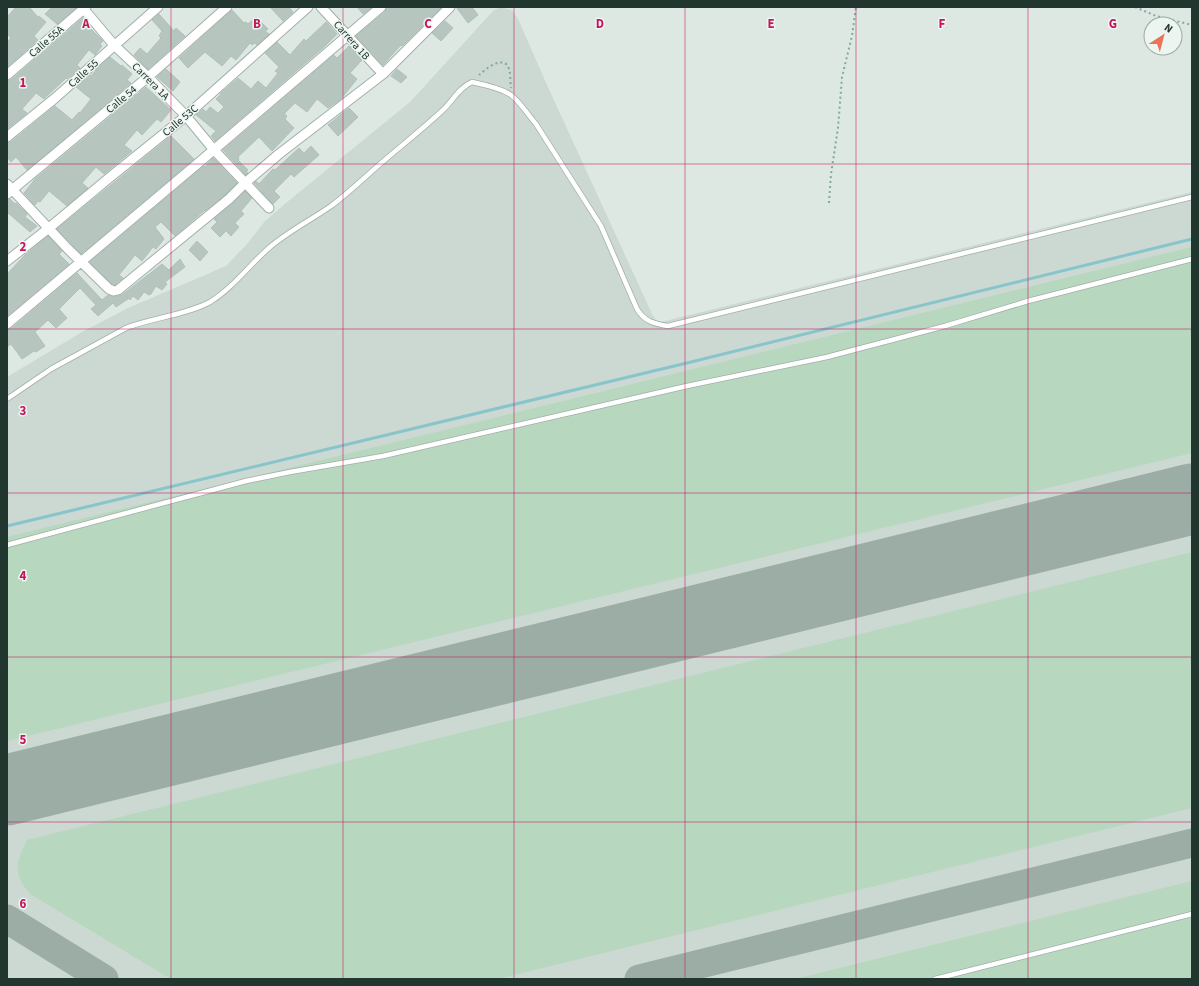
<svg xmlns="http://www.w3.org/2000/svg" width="1199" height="986" font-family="'Source Sans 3',sans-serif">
	<rect width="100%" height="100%" fill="#dee8e3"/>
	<!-- built -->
	<path fill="#ccd8d2" d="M499,8h5l9,3 6,10 28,64 106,231 3,4 5,2 531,-130v787h-1185v-602l75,-45 46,-24 98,-42 21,-22 18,-23 21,-18 124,-101 84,-92z"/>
	<!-- green -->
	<path fill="#b7d8be" d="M1192,247v206l-1185,288v-204z
		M1192,552v256l-694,171h-327l-141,-85c-18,-22 -14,-31 -3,-54z
		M1192,881v98h-397z"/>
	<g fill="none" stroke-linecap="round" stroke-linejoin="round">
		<!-- stream -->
		<path stroke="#88c5cb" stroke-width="3" d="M7,526l684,-164 501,-123"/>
		<!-- taxiway -->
		<path stroke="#9cada6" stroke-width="29" d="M7,919l97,60
			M639,979l553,-136"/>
		<!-- runway -->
		<path stroke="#9cada6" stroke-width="71" d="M7,790l1185,-291"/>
	</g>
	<!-- building -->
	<path fill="#b6c6be" stroke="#b1c1b9" d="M16,7h13l9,10 1,-1 7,6 -12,14 4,4 -31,27v-25l4,-4 -4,-4v-17z
		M52,7h24v1l-19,16 -12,-10z
		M270,7h19l4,5 -10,9z
		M357,7h15l-9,7z
		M387,7h55l-40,39 -1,-1 -18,20 -27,-29 29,-24z
		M456,7h16l6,8 -10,8z
		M232,10l12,13 2,-1 2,2 8,-7 12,12 -3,2 4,3 -12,11 -2,-2 -3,2 -2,-2 -14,17 -5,-4 -9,10 -17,-14 -17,16 -9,-10z
		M159,14l15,17 2,-3 9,8 -37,33 -14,-14 6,-7 7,6 14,-16 -2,-2 3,-5 -10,-11z
		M83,18l7,8 -1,1 14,14 -3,3 2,2 -7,9 -6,-5 -1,1 -11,14 3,3 -13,11 -1,-1 -22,21 -8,-6 -14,16 5,4 -20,16v-48l4,-1z
		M445,21l8,7 -12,13 -9,-8z
		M326,22l11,12 -13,13 -109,94 -4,-5 5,-5 -20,-16 7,-6 3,3 4,-5 8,6 6,-6 -8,-8 5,-5h-1l18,-16 13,11 7,-8 8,7 12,-15 -3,-2 4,-4 -14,-14 12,-11 13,13 14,-16 2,2z
		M349,46l13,14 -12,13 7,6 -16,20 -13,9 -11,-9 -10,13 -12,-9 -11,11 3,2 -2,3 9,9 -22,23 -13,-14 -21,20 1,1 -1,2 10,10 -2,1 2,2 -2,2 -23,-25 111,-95 3,3z
		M110,57l11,9 1,-1 10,9 -5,6 4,3 -104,87 -11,-13 -5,5 -4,-5v-14l4,-1 44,-36 17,14 7,-8 1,1 11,-14 -15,-12 14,-12 1,1 6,-7z
		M166,69l14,13 -7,9 -16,-14z
		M397,69l10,8 -6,6 -10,-7z
		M146,87l25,23 -10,12 -4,-3 -15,16 -5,-5 -13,15 8,6 -28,23 -8,-7 -14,16 6,5 -21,18 -18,-15 -9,11 -2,-1 -3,4 -11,-12 11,-14z
		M349,108l9,9 -20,19 -10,-11z
		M171,136l23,23 -113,95 -24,-25z
		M311,146l8,9 -25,22 -3,-3 -17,17 6,6 -7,7 -19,-21 2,-2 3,3 14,-15 2,1 24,-22 5,5z
		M213,158l24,25 -12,12 -20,16v-1l-30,26 -14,-14 -6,5 9,12 -8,10 -3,-2 -11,14 -7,-6 -16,20 4,3 -8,7 -3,-1 -22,-22 114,-96 1,1z
		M245,191l7,7 -11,13 3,3 -9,9 4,4 -8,9 -5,-5 -6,6 -9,-9 6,-6 -3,-3z
		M10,199l5,5 1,-1 11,11 -2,3 12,9 -7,6 -23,-20v-12z
		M48,236l14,15 -3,3 10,10 -62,52v-42l18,-19z
		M197,241l11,11 -8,9 -11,-11z
		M180,259l5,8 -20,15 2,2 -5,6 -6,-4 -5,8 -2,1 -5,-3 -6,8 -5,-4 -3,4 -4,-4 2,3 -12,8 -3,-4 -15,13 -7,-7 5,-4 -16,-17 -21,21 8,9 -11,10 -8,-8 -13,12 10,14 -9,6 -2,-1 -12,8 -11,-15 -4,3v-17l4,-1 66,-56 25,27 6,-5 7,2 7,-2 40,-31 7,6z"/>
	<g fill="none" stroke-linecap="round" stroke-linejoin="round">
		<defs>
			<path id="service" d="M7,399l44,-30 75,-41c25,-10 60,-13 84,-26 23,-14 40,-38 60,-55 19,-16 41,-27 61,-41 19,-14 37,-32 55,-47 20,-17 40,-33 58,-50 9,-9 16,-22 28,-27 13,3 29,6 39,13 10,8 17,20 25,29l65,102 36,83c7,12 17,15 31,17l524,-129
				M7,545l239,-64 44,-9 93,-16 304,-70 140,-29 118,-31 83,-25 164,-42
				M935,979l257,-65"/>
			<path id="minor" d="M82,7l32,38 34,32 38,39 28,34 55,58
				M321,7l62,67
				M7,75l79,-68
				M7,137l47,-38 104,-92
				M7,184l61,65 41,40 5,2 4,-1 111,-91 16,-16 34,-29 104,-80 67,-67
				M7,194l141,-117 79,-70
				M7,261l42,-33 60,-50 77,-62 122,-109
				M7,324l189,-159 185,-158"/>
		</defs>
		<!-- service casing -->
		<use href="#service" stroke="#a1afa9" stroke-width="6"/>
		<!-- minor casing -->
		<use href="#minor" stroke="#a1afa9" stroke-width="11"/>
		<!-- path -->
		<path stroke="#80aa9a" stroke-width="2" stroke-dasharray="2 3" stroke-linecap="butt" d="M1135,7l21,9 36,9
			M479,75c6,-5 20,-18 28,-10 4,5 3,16 4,23
			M829,203l2,-29 7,-46 4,-51 10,-41 4,-29"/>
		<!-- service -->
		<use href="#service" stroke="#fff" stroke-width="4.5"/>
		<!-- minor -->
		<use href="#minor" stroke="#fff" stroke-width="9"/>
	</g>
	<!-- grid -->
	<path fill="none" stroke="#c2185b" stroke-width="1" stroke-opacity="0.55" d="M171,7v972M343,7v972M514,7v972M685,7v972M856,7v972M1028,7v972M7,164h1185M7,329h1185M7,493h1185M7,657h1185M7,822h1185"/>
	<g text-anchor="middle" stroke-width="3" stroke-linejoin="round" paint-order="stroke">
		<!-- street labels -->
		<g font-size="11" fill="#20362f" stroke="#edf5f1">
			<text transform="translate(352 40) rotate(48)" y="4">Carrera 1B</text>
			<text transform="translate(46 41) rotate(-41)" y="4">Calle 55A</text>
			<text transform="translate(83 73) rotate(-42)" y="4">Calle 55</text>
			<text transform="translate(151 81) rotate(45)" y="4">Carrera 1A</text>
			<text transform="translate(121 99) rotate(-40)" y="4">Calle 54</text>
			<text transform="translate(180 120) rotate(-40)" y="4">Calle 53C</text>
		</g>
	</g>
	<g font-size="13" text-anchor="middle" font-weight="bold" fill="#c2185b" stroke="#edf5f1" stroke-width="3" stroke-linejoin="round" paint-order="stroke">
		<text x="86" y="28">A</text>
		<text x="257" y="28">B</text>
		<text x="428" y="28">C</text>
		<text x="600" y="28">D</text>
		<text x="771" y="28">E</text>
		<text x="942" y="28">F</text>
		<text x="1113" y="28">G</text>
		<text x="23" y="87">1</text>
		<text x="23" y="251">2</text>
		<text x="23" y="415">3</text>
		<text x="23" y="580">4</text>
		<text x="23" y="744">5</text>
		<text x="23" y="908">6</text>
	</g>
	<!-- border -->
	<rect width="1199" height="986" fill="none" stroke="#20362f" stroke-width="16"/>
	<!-- north arrow -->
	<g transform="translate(1163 36) rotate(36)"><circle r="19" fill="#edf5f1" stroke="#9ba9a3"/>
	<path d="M0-3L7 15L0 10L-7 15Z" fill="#e8745c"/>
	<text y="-6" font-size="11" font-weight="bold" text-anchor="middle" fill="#20362f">N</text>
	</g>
</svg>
